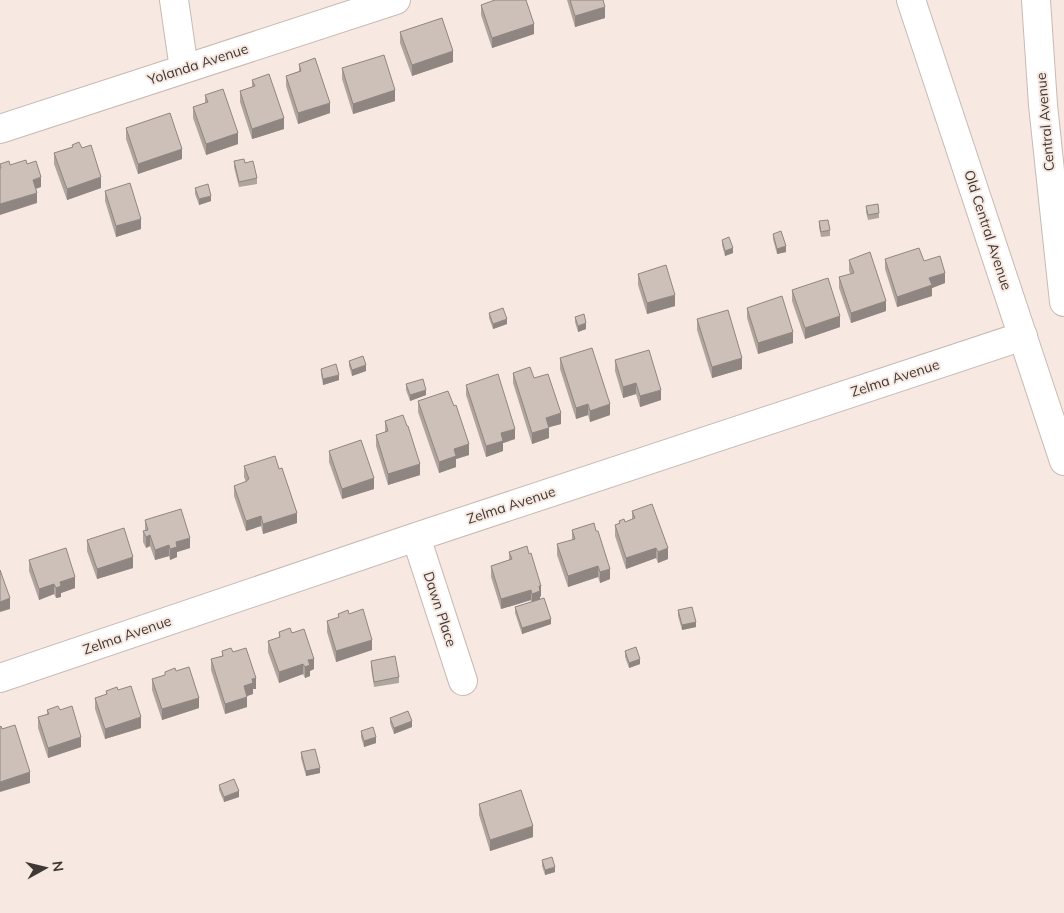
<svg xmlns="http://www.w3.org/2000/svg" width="1064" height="913" font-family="Mulish,sans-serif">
	<rect width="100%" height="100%" fill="#f7e9e1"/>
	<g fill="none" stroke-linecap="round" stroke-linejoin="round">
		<defs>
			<path id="minor" d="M174,0l10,69
				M0,129l396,-129
				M416,537l47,144
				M0,678l416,-141 607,-201"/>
			<path id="major" d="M911,0l153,461
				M1036,0l7,105 21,197"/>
		</defs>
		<!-- minor casing -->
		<use href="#minor" stroke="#c8bab3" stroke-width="30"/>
		<!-- major casing -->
		<use href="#major" stroke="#c8bab3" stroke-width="30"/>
		<!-- minor -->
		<use href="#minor" stroke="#fff" stroke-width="28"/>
		<!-- major -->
		<use href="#major" stroke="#fff" stroke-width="28"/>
	</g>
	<!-- wall -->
	<path fill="#b0a59e" d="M567,0h36l2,18 -30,9z
		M481,5l53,29 -42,14 -11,-33z
		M400,32l53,30 -41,14 -12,-33z
		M299,64l31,49 -32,11 -12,-38v-10l13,-5z
		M342,68l53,33 -42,13 -11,-35z
		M252,80l32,49 -32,10 -12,-37v-11l12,-4z
		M205,95l33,49 -32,11 -13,-37v-11l12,-4z
		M126,128l56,31 -44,15 -12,-35z
		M72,145l10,3 19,40 -34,12 -13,-36v-11l18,-6z
		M234,161l11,2 12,15v6l-18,3 -5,-20z
		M195,188l16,13 -12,4 -4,-11z
		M105,191l36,38 -25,8 -11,-36z
		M866,206l13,7v5l-11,2 -2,-8z
		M819,221l11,9v6l-9,1 -2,-10z
		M773,234l13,18 -9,2 -4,-15z
		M722,240l11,13 -8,3 -3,-11z
		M885,259l39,2 21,22 -13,5v8l-35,11 -12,-38z
		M849,260l37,51 -35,12 -12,-35v-11l11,-3 -1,-4z
		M638,274l37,32 -28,8 -9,-29z
		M792,290l48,37 -35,12 -13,-38z
		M747,308l46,35 -35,11 -11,-36z
		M489,313l18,11 -14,5 -4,-11z
		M575,317l11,12 -8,3 -3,-10z
		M697,319l45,50 -30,9 -15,-48z
		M560,358l50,57 -20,7 -2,-7 -12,4 -16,-50z
		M615,360l46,40 -21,7 -4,-13 -13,4 -8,-27z
		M349,361l17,10 -14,5 -3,-10z
		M321,369l18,11 -16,5 -2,-11z
		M513,373l21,5 27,46 -12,3v11l-17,6 -19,-61z
		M406,384l20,11 -16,6 -4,-11z
		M466,385l49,54 -12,4v8l-17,6 -20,-62z
		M418,401l51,54 -13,4v8l-17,6 -21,-61z
		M385,421l35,54 -32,10 -12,-39v-11l9,-3z
		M329,451l45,38 -32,10 -13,-37z
		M244,466l53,57 -34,11 -2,-8 -15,5 -12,-35v-10l12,-4 -2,-5z
		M632,511l36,48 -10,4 -2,-5 -30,11 -11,-33v-11l4,-1v-3l6,1 7,-3z
		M145,520l45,28 -13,4v5l-7,3 -1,-4 -14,4 -5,-14 -4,2 -3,-6v-11h2z
		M572,530l38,49 -10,4 -2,-6 -30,10 -11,-32v-11l15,-4z
		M87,540l46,28 -36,11 -10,-28z
		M509,552l32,44 -1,1v3l11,24 -29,10 -7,-21v-6l16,-5v-2l-30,9 -10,-32v-11l18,-6z
		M29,560l46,28 -14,5v4l-5,1 -2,-4 -15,6 -10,-29z
		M678,610l18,17 -14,3 -4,-14z
		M338,614h11l23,36 -36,12 -9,-30v-11l11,-3z
		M279,632l13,1 22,36 -4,2v5l-5,2 -2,-4 -24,9 -11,-31v-11l11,-3z
		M222,651l11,1 23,37h-3v5l-6,2v11l-22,7 -14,-44v-11l11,-3z
		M625,651l15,13 -11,4 -4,-11z
		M371,661l28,16v6l-25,4 -3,-20z
		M176,671l23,37 -37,12 -10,-30v-11l13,-4v-3z
		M118,690l23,38 -36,11 -10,-30v-11l11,-3v-4z
		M47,710h13l21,37 -33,11 -10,-30v-11l9,-3z
		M390,718l22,9 -18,7 -4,-11z
		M361,731l15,12 -12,4 -3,-10z
		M301,752l19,21 -14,3 -5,-18z
		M219,785l20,12 -15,5 -5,-12z
		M479,804l54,33 -43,14 -11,-36z
		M542,860l13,12 -10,3 -3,-9z"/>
	<!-- shaded-wall -->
	<path fill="#908681" d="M605,7v11l-30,9v-11z
		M534,24v10l-42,14v-10z
		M453,51v11l-41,14v-11z
		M395,90v11l-42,13v-10z
		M330,103v10l-32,11v-11z
		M284,118v11l-32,10v-10z
		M238,133v11l-32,11v-11z
		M182,149v10l-44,15v-10z
		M41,177v10l-8,3v-10z
		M101,177v11l-34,12v-11z
		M37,193v10l-37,12v-11z
		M211,196v5l-12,4v-6z
		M141,219v10l-25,8v-11z
		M786,246v6l-9,2v-5z
		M733,248v5l-8,3v-5z
		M945,273v10l-13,5v8l-35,11v-10l32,-19z
		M675,295v11l-28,8v-11z
		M886,301v10l-35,12v-10z
		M840,316v11l-35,12v-11z
		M507,319v5l-14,5v-5z
		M586,323v6l-8,3v-6z
		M793,332v11l-35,11v-11z
		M742,358v11l-30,9v-11z
		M366,365v6l-14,5v-6z
		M339,375v5l-16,5v-6z
		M636,383v11l-13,4v-11z
		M426,390v5l-16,6v-6z
		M661,390v10l-21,7v-11z
		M588,404v11l-12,4v-11z
		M610,404v11l-20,7v-11z
		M561,413v11l-15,4v-10z
		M549,428v10l-17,6v-11z
		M515,429v10l-12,4v8l-17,6v-11l15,-13z
		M469,444v11l-13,4v8l-17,6v-11l15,-13z
		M420,464v11l-32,10v-11z
		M374,478v11l-32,10v-10z
		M297,513v10l-34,11v-10z
		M261,516v10l-15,5v-10z
		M150,535v11l-4,2v-11z
		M190,538v10l-13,4v5l-7,3v-11l6,-7z
		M169,545v11l-14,4v-10z
		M656,548v10l-30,11v-11z
		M668,548v11l-10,4v-11z
		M133,557v11l-36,11v-10z
		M598,566v11l-30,10v-11z
		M610,569v10l-10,4v-11z
		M75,577v11l-14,5v4l-5,1v-10l4,-6z
		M54,584v10l-15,6v-11z
		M539,586h2v10l-1,1v5l-8,2v-10z
		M531,590v10l-30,9v-10z
		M10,598v11l-10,3v-10z
		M551,619v5l-29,10v-6z
		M696,622v5l-14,3v-5z
		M372,640v10l-36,12v-11z
		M314,659v10l-4,2v5l-5,2v-11l3,-7z
		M640,659v5l-11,4v-5z
		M303,664v10l-24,9v-11z
		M256,678v11h-3v5l-9,3v-11l8,-7z
		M247,697v10l-22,7v-10z
		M199,698v10l-37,12v-11z
		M141,717v11l-36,11v-10z
		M412,721v6l-18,7v-6z
		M81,737v10l-33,11v-10z
		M376,737v6l-12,4v-6z
		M320,768v5l-14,3v-5z
		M30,772v11l-30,9v-10z
		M239,791v6l-15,5v-5z
		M533,826v11l-43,14v-11z
		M555,867v5l-10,3v-5z"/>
	<!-- building -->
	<path fill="#cdc0b8" stroke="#908681" d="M495,0h31l8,24 -42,14 -11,-33z
		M570,0h33l2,7 -30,9z
		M442,18l11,33 -41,14 -12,-33z
		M384,55l11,35 -42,14 -11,-36z
		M315,58l15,45 -32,10 -12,-37 15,-5 -2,-7z
		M269,74l15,44 -32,11 -12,-38 15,-5 -3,-6z
		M223,89l15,44 -32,11 -13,-37 15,-5 -3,-7z
		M170,113l12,36 -44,15 -12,-36z
		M79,142l3,6 9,-3 10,32 -34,12 -13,-36 19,-6 -1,-2z
		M244,159l1,4 8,-2 4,17 -18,4 -5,-21z
		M26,160l1,4 9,-3 5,16 -8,3 4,13 -37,11v-36h1l-1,-4 9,-3 1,4z
		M130,183l11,36 -25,7 -11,-35z
		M208,184l3,12 -12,3 -4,-11z
		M878,204l1,9 -11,2 -2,-9z
		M828,220l2,10 -9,2 -2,-11z
		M781,231l5,15 -9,3 -4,-15z
		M729,237l4,11 -8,3 -3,-11z
		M919,248l5,13 16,-5 5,17 -16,5 3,7 -35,12 -12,-38z
		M870,252l16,49 -35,12 -12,-36 15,-4 -5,-13z
		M666,265l9,30 -28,8 -9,-29z
		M828,278l12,38 -35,12 -13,-38z
		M782,296l11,36 -35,11 -11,-35z
		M503,308l4,11 -14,5 -4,-11z
		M728,310l14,48 -30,9 -15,-48z
		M584,314l2,9 -8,3 -3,-9z
		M592,348l18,56 -20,7 -2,-7 -12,4 -16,-50z
		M649,350l12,40 -21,6 -4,-13 -13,4 -8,-27z
		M363,356l3,9 -14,5 -3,-9z
		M336,364l3,11 -16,4 -2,-10z
		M530,367l4,11 14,-4 13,39 -15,5 3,10 -17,5 -19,-60z
		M498,374l17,55 -14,4 2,8 -17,5 -20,-61z
		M423,379l3,11 -16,5 -4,-11z
		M448,391l6,15 2,-1 13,39 -15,5 2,7 -17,6 -21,-61z
		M403,415l4,11h1l12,38 -32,10 -12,-39 12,-4 -3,-10z
		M361,440l13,38 -32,11 -13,-38z
		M275,456l4,13 3,-1 15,45 -34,11 -2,-8 -15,5 -12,-35 13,-5v-1l2,-1 -5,-13z
		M652,504l16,44 -10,4 -2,-4 -30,10 -11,-33 5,-2 -1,-2 5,-2 1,3 10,-4 -3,-7z
		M181,509l9,29 -14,4 1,5 -7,2 -1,-4 -14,5 -5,-15 -4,2 -3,-6 5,-1 -3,-10z
		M594,523l2,8h2l12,38 -10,3 -2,-6 -30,10 -11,-32 18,-5 -3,-9z
		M124,528l9,29 -36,12 -10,-29z
		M527,546l2,8 2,-1 10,33h-2l1,5 -8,3 -1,-4 -30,9 -10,-33 21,-7 -3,-7z
		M66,548l9,29 -15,5 1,4 -5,2 -2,-4 -15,5 -10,-29z
		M0,570l10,28 -10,4z
		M544,598l7,21 -29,9 -7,-21z
		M692,607l4,15 -14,3 -4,-15z
		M363,609l9,31 -36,11 -9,-30 12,-4 -1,-3 10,-4 1,4z
		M290,628l2,5 12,-4 10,30 -6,1 2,5 -5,2 -2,-3 -24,8 -11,-31 12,-4 -1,-5z
		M636,647l4,12 -11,4 -4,-12z
		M231,648l2,4 13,-4 10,30 -4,1 1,4 -9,3 3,11 -22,7 -14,-45 12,-3 -1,-5z
		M395,656l4,21 -25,5 -3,-21z
		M189,667l10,31 -37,11 -10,-30 13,-4v-3l10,-4 1,3z
		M131,686l10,31 -36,12 -10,-31 12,-4 -1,-3 11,-4 1,3z
		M58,706l2,4 12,-4 9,31 -33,11 -10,-31 11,-3 -2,-4z
		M408,711l4,10 -18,7 -4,-10z
		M15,725l15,47 -30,10v-55l1,-1 1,3z
		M373,727l3,10 -12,4 -3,-10z
		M315,749l5,19 -14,3 -5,-19z
		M234,779l5,12 -15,6 -5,-12z
		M521,790l12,36 -43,14 -11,-36z
		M552,857l3,10 -10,3 -3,-10z"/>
	<g text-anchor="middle" stroke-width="4" stroke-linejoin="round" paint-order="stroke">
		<!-- street labels -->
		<g font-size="14" fill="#3f3936" stroke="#f7e9e1">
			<text transform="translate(198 64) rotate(-18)" y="5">Yolanda Avenue</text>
			<text transform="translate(1045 122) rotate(-95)" y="5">Central Avenue</text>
			<text transform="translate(988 230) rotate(72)" y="5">Old Central Avenue</text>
			<text transform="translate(895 378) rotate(-18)" y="5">Zelma Avenue</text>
			<text transform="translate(511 505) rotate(-18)" y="5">Zelma Avenue</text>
			<text transform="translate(440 609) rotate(72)" y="5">Dawn Place</text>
			<text transform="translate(127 635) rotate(-19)" y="5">Zelma Avenue</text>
		</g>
	</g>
	<!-- north arrow -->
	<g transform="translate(45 868) rotate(82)" stroke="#f7e9e1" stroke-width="4" paint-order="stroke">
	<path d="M0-4L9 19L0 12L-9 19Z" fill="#3f3936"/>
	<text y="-8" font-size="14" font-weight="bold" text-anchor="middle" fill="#3f3936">N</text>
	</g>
</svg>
